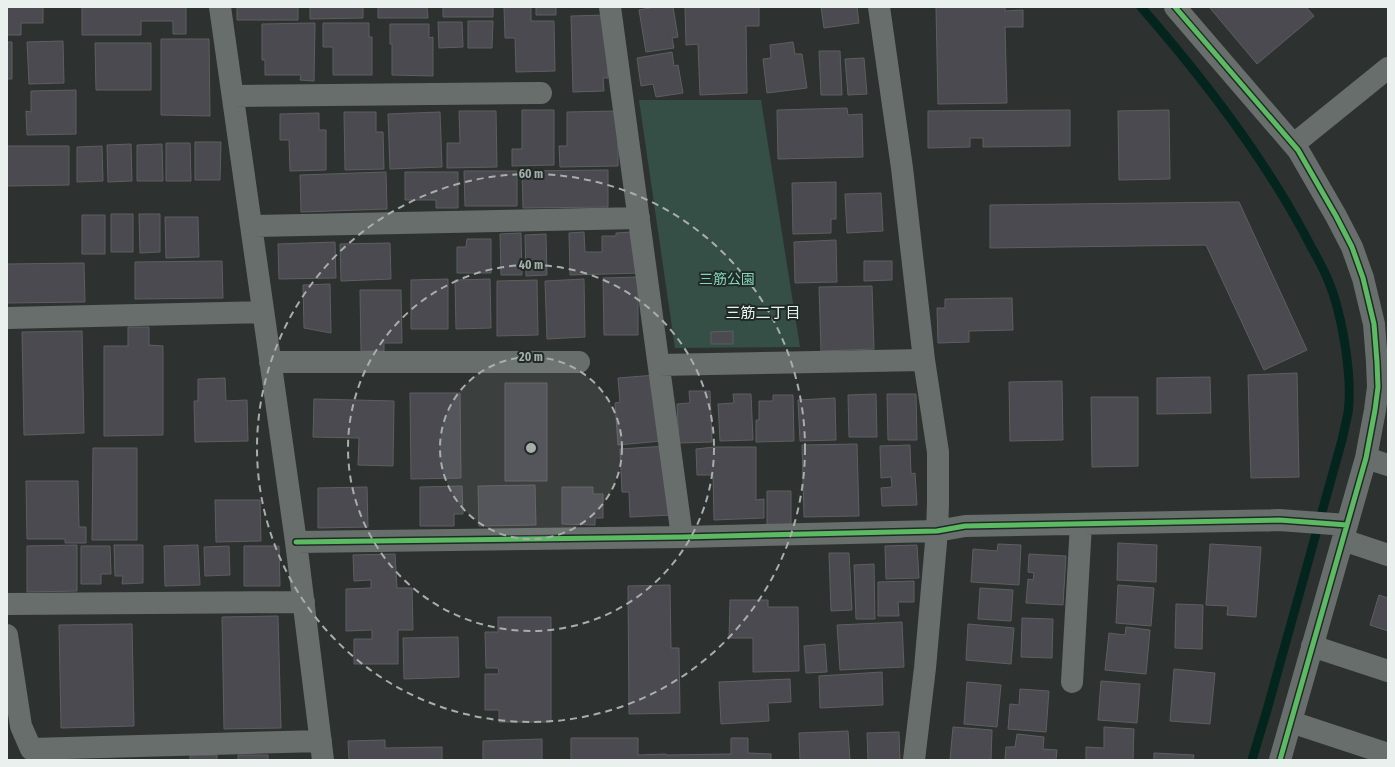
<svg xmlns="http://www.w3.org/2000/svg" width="1395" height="767" font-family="'Fira Sans Condensed','Noto Sans JP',sans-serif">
	<rect width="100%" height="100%" fill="#2d3230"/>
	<!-- green -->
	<path fill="#354e46" d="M639,100h122l39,247 -125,1z"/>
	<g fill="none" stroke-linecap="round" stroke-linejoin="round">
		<!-- stream -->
		<path stroke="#04251d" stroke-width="9" d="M1141,7c62,71 121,147 165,230 7,14 16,28 22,43 14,33 25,98 20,133 -2,9 -4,18 -6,27l-75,270 -15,50"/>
	</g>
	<!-- building -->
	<path fill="#4a4a50" stroke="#5d5f5f" d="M7,7h36v16h-22v12h-14z
		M82,7h104v27h-13v-13h-32v14h-59z
		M237,7h61v13h-61z
		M310,7h53v11l-53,1z
		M378,7h49l1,11h-50z
		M443,7h50v10h-50z
		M504,7h27v14h23l1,50 -39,1 -1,-34h-10z
		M536,7h20v8h-20z
		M655,7h18l5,30 -6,1 2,10 -28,4 -7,-42z
		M685,7h74v19h-13l1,67 -47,2 -2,-51 -12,1z
		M821,7h36l2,16 -35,5z
		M936,7h69v4l18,-1v17h-18l2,76 -69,1z
		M1211,7h95l8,9 -57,48 -47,-56z
		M606,15l2,63h-5l1,13 -31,1 -2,-76z
		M468,21h25l-1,27h-24z
		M438,22h24l1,25 -24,1z
		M315,23l-1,58 -14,-1 1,-5h-36v-15h-3v-36z
		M323,23h46v14h3v38h-39v-28h-10z
		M390,24h39v14l4,-1v39l-41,-1v-31h-2z
		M161,39h48l1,77 -49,-1z
		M63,41l1,42 -35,1 -2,-42z
		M7,42h5v37h-5z
		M793,42l2,12h7l5,34 -40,5 -4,-34 8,-1 -1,-13z
		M95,43h56v47h-55z
		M819,51h21l2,44h-21z
		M672,52l2,14 4,-1 5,28 -27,4 -3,-13 -12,2 -4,-28z
		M864,58l3,36 -19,1 -3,-36z
		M76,90v44l-49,1 -1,-24 5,1v-21z
		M847,108l1,7 14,-1 1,43 -85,2 -1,-49z
		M522,110h32v55l-42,1v-17h10z
		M1070,110v36l-87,1v-9h-13v9l-42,1v-37z
		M1169,110l1,69 -51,1 -1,-69z
		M459,111h37l1,56 -50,1v-25h13z
		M618,111v55l-58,1 -1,-21h8v-34z
		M344,112h32v20h7l1,37 -39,1z
		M440,112l2,55 -52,2 -2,-55z
		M319,113v17h7v40l-36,1 -1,-31h-9v-26z
		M195,142h26l-1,38h-25z
		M166,143h24l1,38h-25z
		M131,144l1,37 -24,1 -1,-37z
		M162,144l1,37h-26v-36z
		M7,146h62v39l-62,1z
		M102,146l1,35 -26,1v-35z
		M608,170v37l-85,1 -1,-37z
		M464,171h53v35h-52z
		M386,172l1,37 -86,3 -1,-37z
		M405,172h53v36h-22v-8h-31z
		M836,182v37h-5v14l-38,1 -1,-51z
		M881,193l2,38 -36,2 -2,-39z
		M1239,202l68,148 -43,20 -58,-125 -216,3v-43z
		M111,214h22v38h-22z
		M139,214h21v38l-20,1z
		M82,215h23v39h-23z
		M165,217h33l1,40 -33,1z
		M584,232l1,20h17v-16h14v-3l16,-1 9,41 -71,2 -1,-42z
		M521,233l1,42h-21l-1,-41z
		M546,234l1,41 -21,1 -1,-41z
		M467,239h24v34h-34v-26h9z
		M836,240l1,42 -42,1 -1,-41z
		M335,242l1,36 -57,1 -1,-35z
		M390,243l1,36 -50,2 -1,-37z
		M222,261l1,37 -88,1v-37z
		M864,261h28v19l-28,1z
		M84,263l1,39 -78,1v-39z
		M638,277v58h-34l-1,-57z
		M448,279v50h-37v-49z
		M490,279l1,49 -35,1 -1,-49z
		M584,279l1,58 -38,2 -2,-58z
		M537,280l1,55 -41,1v-55z
		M330,284l1,49 -27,-5 -1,-43z
		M872,286l2,63 -53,2 -2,-64z
		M360,290h41l1,53h-18v8h-23z
		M1012,298l1,32 -44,1v11l-31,1 -1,-35h8v-9z
		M128,327h21v18l14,1v89l-59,1v-90h24z
		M82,331l2,102 -60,2 -2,-103z
		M733,331v13h-22v-12z
		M1297,373l2,104 -48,1 -3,-103z
		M656,375l6,66 -44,4 -3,-42 5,-1 -2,-24z
		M1210,377l1,36 -54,1v-36z
		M225,378l1,23 21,-1 1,41 -53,1 -1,-41h4v-22z
		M1062,381l1,59 -53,1 -1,-59z
		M505,383h42v98h-42z
		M689,391h21l2,51 -33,1 -2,-39 13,-1z
		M410,393h50l1,85 -50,1z
		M733,394h18l2,46 -33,1 -2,-37 16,-1z
		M876,394l1,43h-28l-1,-42z
		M887,394h29l1,46h-29z
		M773,395h20l1,46 -38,1v-22h3v-19h14z
		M1091,397h47v69l-46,1z
		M835,398l1,42 -36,1 -2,-41z
		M314,399l80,2 -1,65 -35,-1 1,-27 -46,-1z
		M857,444l2,72 -55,1 -2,-72z
		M910,445l1,29 4,-1 2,32 -35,1 -1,-18 11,-1 -1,-10 -10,1 -1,-32z
		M666,446l7,69 -43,2 -1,-25h-7l-2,-43z
		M714,447h42v53l8,-1v19l-50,2 -1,-45h-16l-1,-26z
		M93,448h44v92h-45z
		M26,481h52l1,46h7v16h-21v-4h-38z
		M535,485l1,40 -57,1 -1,-40z
		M462,486l1,28h-9v12h-34v-39z
		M367,487l1,40 -50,1v-40z
		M562,487h31v7h10v24h-8v7l-33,-1z
		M767,491h24v34h-24z
		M215,500h45l1,41 -45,1z
		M1118,543l39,2 -1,37 -39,-2z
		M998,544l23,1 -2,40 -48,-3 2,-33 24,2z
		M1210,544l51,3 -5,70 -29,-2 1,-9 -22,-1z
		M77,545v46l-50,1v-46z
		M114,545h29v38l-21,1 1,-8h-8z
		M198,545l2,40 -35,1 -1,-40z
		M917,545l2,33 -33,1 -1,-33z
		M81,546h29l1,28h-10v10h-20z
		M229,546l1,29 -25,1 -1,-29z
		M244,546h35l1,40h-36z
		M829,553h20l3,57 -21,1z
		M395,554l2,34h15l1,42h-15v34h-44v-25h18v-9l-26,1v-42l25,-1v-8l-17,1 -1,-26z
		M1029,554l37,2 -3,49 -37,-2 2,-24 5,1 1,-7 -6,-1z
		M874,564l1,55h-19l-2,-54z
		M914,581v21h-16l1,14h-21v-34z
		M670,585l1,63h8l1,65 -51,1 -1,-128z
		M1118,585l36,3 -3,38 -35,-3z
		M980,588l33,2 -2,31 -33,-2z
		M1379,595l9,3v33l-18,-6z
		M730,600h38v7h30l1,64 -46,1v-34h-24z
		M1176,604l27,1 -1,44 -27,-1z
		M278,616l3,112 -57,1 -2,-112z
		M498,617h53v105h-52v-12h-14v-36h14l-1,-6h-12l-1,-36h13z
		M1022,618l31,1 -1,39 -31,-1z
		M902,622l2,45 -64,3 -3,-45z
		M132,624l2,102 -73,2 -2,-103z
		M968,624l46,4 -3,36 -45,-4z
		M1126,627l24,3 -4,44 -41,-4 4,-37 16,2z
		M458,637l1,40 -55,2 -1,-41z
		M825,644l2,28 -21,1 -2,-27z
		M1174,669l41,4 -5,51 -40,-3z
		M882,672l1,33 -63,3 -1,-32z
		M790,679l1,23 -23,1 1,18 -48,3 -2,-42z
		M1101,681l39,3 -3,39 -39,-3z
		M967,682l34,3 -4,42 -33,-3z
		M1020,689l29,2 -3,41 -38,-3 2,-25 9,1z
		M953,727l39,3 -1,30h-41z
		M1104,727l30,2 -1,31h-47v-13l18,1z
		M848,731l2,29h-50l-1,-27z
		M899,732l1,28h-32l-1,-27z
		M1017,734l27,3 -1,12 14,1 -1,10h-51l1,-13h9z
		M571,738h67v17l28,-1v1l65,-1v-16h17v15l23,1v6h-200z
		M542,739v21h-59v-19z
		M385,740v8l57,-1v13h-93l-1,-19z
		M1154,753l40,2 -1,5h-39z
		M190,755h27v5h-27z
		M238,755h30v5h-30z"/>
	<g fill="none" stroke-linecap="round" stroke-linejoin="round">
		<!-- minor -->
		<path stroke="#686e6c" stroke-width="22" d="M220,7l76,535 27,218
			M610,7l72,530
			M879,7l23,161 22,192 14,92v52l-1,27 -12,137 -11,92
			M1175,7l123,143 38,66 16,31 11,31 11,46 3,38 1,25 -3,23 -9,48 -86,302
			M233,96l308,-3
			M1294,144l94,-76
			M252,226l387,-8
			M7,318l256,-6
			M270,362h309
			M659,365l265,-5
			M1366,458l22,7
			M1343,540l45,15
			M296,542l386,-5 255,-6 28,-5 314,-6 68,5
			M7,604l297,-2
			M7,635l14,91 10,23 290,-8
			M1312,646l76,25
			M1072,682l9,-158
			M1291,722l97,32"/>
		<defs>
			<path id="cycleway" d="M1175,7l123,143 38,66 16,31 11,31 11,46 3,38 1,25 -3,23 -9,48 -86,302
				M296,542l386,-5 255,-6 28,-5 314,-6 68,5"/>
		</defs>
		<!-- cycleway casing -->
		<use href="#cycleway" stroke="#202b27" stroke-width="8"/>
		<!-- cycleway -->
		<use href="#cycleway" stroke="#5cba63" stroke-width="5"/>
	</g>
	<!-- distance rings -->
	<circle cx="531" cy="448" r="91" fill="#a7aeab" fill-opacity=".12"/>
	<g fill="none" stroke="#a7aeab" stroke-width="2" stroke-dasharray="7 5">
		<circle cx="531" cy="448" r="91"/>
		<circle cx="531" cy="448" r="183"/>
		<circle cx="531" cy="448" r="274"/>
	</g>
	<g text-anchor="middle" stroke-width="4" stroke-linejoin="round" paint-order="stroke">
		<!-- park labels -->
		<g font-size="14" fill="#86d5bb" stroke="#202b27">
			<text x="727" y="284">三筋公園</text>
		</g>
		<!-- neighbourhood labels -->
		<g font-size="15" fill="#e9f0ed" stroke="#202b27">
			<text x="763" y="318">三筋二丁目</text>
		</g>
	</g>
	<circle cx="531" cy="448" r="6" fill="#a7aeab" stroke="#202b27" stroke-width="2"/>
	<g font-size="12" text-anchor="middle" font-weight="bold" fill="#a7aeab" stroke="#202b27" stroke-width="4" stroke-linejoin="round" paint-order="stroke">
		<text x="531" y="178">60 m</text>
		<text x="531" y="269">40 m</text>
		<text x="531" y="361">20 m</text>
	</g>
	<!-- border -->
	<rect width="1395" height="767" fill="none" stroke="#e9f0ed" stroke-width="16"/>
</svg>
